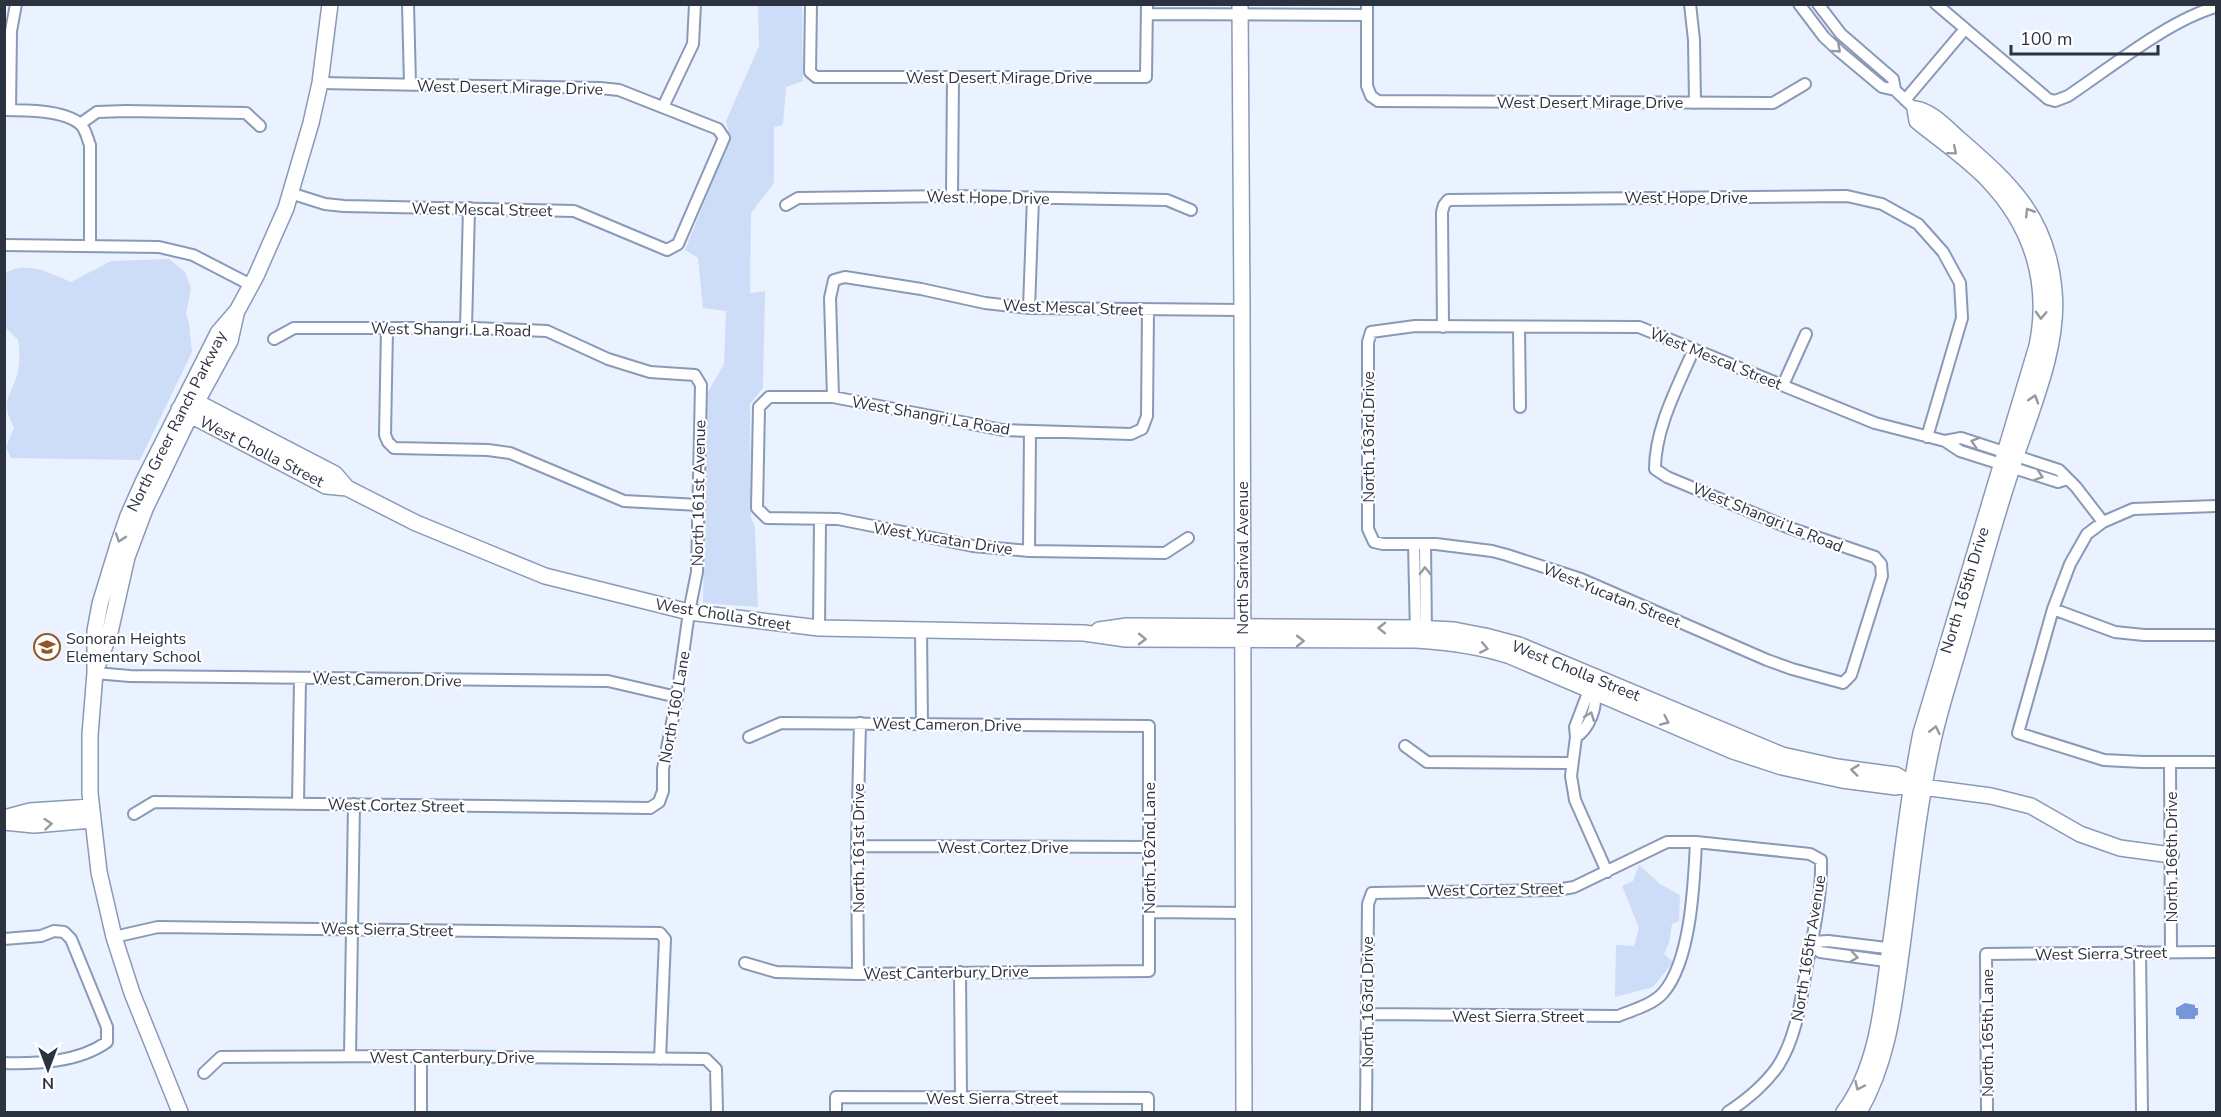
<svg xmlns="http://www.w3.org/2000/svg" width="2221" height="1117" font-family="'Nunito Sans',sans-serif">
	<rect width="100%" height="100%" fill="#ebf2ff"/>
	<!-- green -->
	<path fill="#cddcf7" d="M758,5h44l1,76 -17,6 -3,38 -9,2v56l-23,30 -1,80 15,-2 -2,97 -13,16 1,114 4,9 3,80 -55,-4 5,-211 16,-28 2,-53 -23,-3 -5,-50 -13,-8 45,-112 -4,-17 33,-75z
		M169,259l16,13 6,16 -5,26 3,9 3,29 -52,108 -129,-2 -5,-11 8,-19c-14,-28 -5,-27 3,-53 3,-12 3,-23 1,-35l-13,-13v-53c20,-15 46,0 66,8l40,-21z
		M1639,865l21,19 20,11 -1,26 -7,3 -3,19 -5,11 9,8 -20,25 -38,10 1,-52 18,1 5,-18 -17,-42 11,-5z"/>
	<!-- water -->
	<path fill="#7597d8" d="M2185,1003l10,2v3h3v7l-3,1v3h-16v-3l-3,-1v-7z"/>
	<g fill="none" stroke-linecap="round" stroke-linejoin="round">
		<defs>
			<path id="street" d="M408,4l2,80
				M811,4l-1,68 6,5h330l1,-73
				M1367,4v82l4,10 7,5 395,2 32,-19
				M1690,4l4,36 1,63
				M1799,4l25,33 15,14 43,36 13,3 20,19
				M1818,4l23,30 52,45 2,11
				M1936,4l112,95 7,2 13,-5c42,-28 101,-76 148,-89
				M1147,14l220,1
				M1905,100l60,-71
				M663,107l30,-63 2,-40
				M4,110c21,0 60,0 76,14 6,5 7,14 10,21v101
				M10,110l1,-79 5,-27
				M80,124l17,-12 29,-1 120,2 14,13
				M290,193l35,11 19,2 230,5 93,39 11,-6 46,-106 -6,-9 -99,-39 -19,-2 -280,-5
				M952,196l1,-119
				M786,205l12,-7 154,-2 215,4 24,10
				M4,245l155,2 34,8 58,30
				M1029,308l4,-110
				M1148,310l-1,106 -5,13 -11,5 -128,-4 -170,-33h-64l-10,10 -2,101 10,10 71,1 135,27 56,5 136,2 23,-15
				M1443,327l-1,-115 2,-7 4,-5 399,-4 35,8 36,20 25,28 17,31 2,35 -35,119
				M466,328l3,-120
				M1519,328l1,79
				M387,329l-2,106 3,7 6,6 94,2 22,3 114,48 75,4
				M1694,349c-16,37 -39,79 -39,120l12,8 120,50 88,30 6,7 1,12 -31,99 -8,8 -51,-14 -25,-9 -186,-81 -74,-24 -15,-4 -56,-7h-53l-9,-2 -6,-13v-187l3,-10 44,-6 224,1 236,96 70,18 15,10 98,31 9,-3
				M1783,385l23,-51
				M833,397l-3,-99 4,-18 11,-3 76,12 64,14 44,5 213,2
				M1945,441l16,-3 98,32 17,17 27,35
				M2216,506l-83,3 -30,13 -16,12 -17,30 -17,45 -35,124 86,27 39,2h73
				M1414,544l2,90
				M1425,544l1,90
				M1029,551l1,-120
				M2053,609l62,23 29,3h72
				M819,628l1,-108
				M921,630l1,94
				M95,673l35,3 478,5 69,16
				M1596,688l-10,10 -11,29 1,10 -5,39 4,24 32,72
				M1576,737c13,-8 22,-31 18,-46
				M1405,746l22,16 144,1
				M2170,762l1,190
				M298,804l2,-126
				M134,814l20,-12 496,6 9,-6 4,-11v-22l14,-72 12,-85 8,-40 4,-187 -6,-10 -45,-3 -42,-13 -61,-28 -72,-3h-181l-20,11
				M857,846l292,1
				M1149,912l95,1
				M114,937l44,-10 502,6 5,6 -5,120
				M4,939l37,-3 13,-5 10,1 7,7 36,88v15c-28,20 -69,22 -103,21
				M1812,942l8,10 73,10
				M1812,942l16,-1 67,8
				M2140,952l2,160
				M745,963l31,9 82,2 291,-3v-245l-368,-3 -32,14
				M960,972l1,126
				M858,974l-1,-128 3,-123
				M1368,1014l250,2c15,-6 34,-11 45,-23 28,-32 31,-109 33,-151
				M350,1056l4,-252
				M204,1073l17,-16 200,-1 285,3 10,10 1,43
				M421,1112v-56
				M836,1112v-15l312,1v14
				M1366,1112l2,-208 4,-11 185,-3 17,-3 93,-45h29l114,12 11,6c1,35 -7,71 -14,105 -6,34 -10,71 -29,101 -14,20 -30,33 -50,46
				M1987,1112l-1,-158 230,-2"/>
			<path id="secondary" d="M1240,4l2,306 2,802
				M189,398l146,76 12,14
				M179,409l147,77 21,2 69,35 129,53 144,36 130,16 265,5 42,6 290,1c32,2 64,6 94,16l223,95 49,16 60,13 54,7 15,-3
				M1099,630l28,-4 288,2 39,2 31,6 34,9 263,110 55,12 59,8 15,9 12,3 68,9 40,10 49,28 40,14 51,7
				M98,664l12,-32 17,-75 18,-48 51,-106 34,-62 6,-27
				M4,818l26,-7 61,-4
				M4,822l30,3 58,-5
				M180,1112l-48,-119 -18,-56 -15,-65 -9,-79v-58l5,-62v-42l5,-27 18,-59 10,-29 16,-36 74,-147 19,-22 19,-35 30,-68 25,-85 9,-40 10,-79
				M1844,1112c33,-44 38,-104 45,-157 11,-74 17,-149 32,-222l116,-387c13,-63 -5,-120 -49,-166 -21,-22 -48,-40 -71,-59l-2,-12c18,3 30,18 44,30 52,45 89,79 95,152 6,57 -26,126 -43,180 -19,57 -34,115 -51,173 -10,35 -22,70 -29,106 -15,69 -21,140 -31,211 -7,53 -14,104 -41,151"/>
		</defs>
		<!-- street casing -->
		<use href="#street" stroke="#8999b8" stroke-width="14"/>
		<!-- secondary casing -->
		<use href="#secondary" stroke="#8999b8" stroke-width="18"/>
		<!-- street -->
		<use href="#street" stroke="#fff" stroke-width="10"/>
		<!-- secondary -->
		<use href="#secondary" stroke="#fff" stroke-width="15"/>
	</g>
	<!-- one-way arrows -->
	<defs><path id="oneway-chevron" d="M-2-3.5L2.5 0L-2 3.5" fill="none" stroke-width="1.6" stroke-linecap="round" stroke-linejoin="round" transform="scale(1.5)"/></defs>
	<g stroke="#9699a0">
		<use href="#oneway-chevron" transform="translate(1837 49) rotate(42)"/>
		<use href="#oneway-chevron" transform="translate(1953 151) rotate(40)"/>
		<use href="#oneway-chevron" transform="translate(2029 212) rotate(-122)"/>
		<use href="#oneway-chevron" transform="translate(2041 315) rotate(92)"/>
		<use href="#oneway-chevron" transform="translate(2034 399) rotate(-72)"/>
		<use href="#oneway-chevron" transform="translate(1975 442) rotate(-163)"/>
		<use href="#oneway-chevron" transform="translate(2039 476) rotate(19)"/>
		<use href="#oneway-chevron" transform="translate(120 538) rotate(109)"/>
		<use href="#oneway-chevron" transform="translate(1425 571) rotate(-91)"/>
		<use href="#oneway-chevron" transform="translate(1382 628) rotate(-179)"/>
		<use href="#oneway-chevron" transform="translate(1142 639) rotate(1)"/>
		<use href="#oneway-chevron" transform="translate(1300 641)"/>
		<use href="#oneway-chevron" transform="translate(1484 648) rotate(11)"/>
		<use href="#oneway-chevron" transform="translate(1590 716) rotate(-69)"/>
		<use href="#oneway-chevron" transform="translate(1665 721) rotate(24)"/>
		<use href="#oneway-chevron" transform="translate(1935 730) rotate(-77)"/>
		<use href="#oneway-chevron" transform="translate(1855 770) rotate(-173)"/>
		<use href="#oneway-chevron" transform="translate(48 824) rotate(-5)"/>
		<use href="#oneway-chevron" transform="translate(1854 957) rotate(8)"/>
		<use href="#oneway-chevron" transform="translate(1859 1086) rotate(115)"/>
	</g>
	<!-- icons -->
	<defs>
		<symbol id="school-ring" viewBox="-11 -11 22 22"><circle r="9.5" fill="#fff" stroke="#965323" stroke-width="1.5"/><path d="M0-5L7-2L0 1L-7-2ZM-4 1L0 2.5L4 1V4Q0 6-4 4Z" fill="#965323"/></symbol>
	</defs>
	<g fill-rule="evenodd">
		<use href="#school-ring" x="32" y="632" width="30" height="30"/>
	</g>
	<g text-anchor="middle" stroke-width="4.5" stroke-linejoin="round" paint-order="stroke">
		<!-- street labels -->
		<g font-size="16" fill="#2c3340" stroke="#fff">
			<text x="999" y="83">West Desert Mirage Drive</text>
			<text transform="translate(510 87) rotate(1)" y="6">West Desert Mirage Drive</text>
			<text x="1590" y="108">West Desert Mirage Drive</text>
			<text transform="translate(988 197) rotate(1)" y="6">West Hope Drive</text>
			<text x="1686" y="203">West Hope Drive</text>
			<text transform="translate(482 209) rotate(1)" y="6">West Mescal Street</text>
			<text transform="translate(1073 307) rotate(2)" y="6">West Mescal Street</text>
			<text transform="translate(451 329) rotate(1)" y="6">West Shangri La Road</text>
			<text transform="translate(1716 358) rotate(22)" y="6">West Mescal Street</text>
			<text transform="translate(931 415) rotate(10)" y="6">West Shangri La Road</text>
			<text transform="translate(176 421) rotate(-63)" y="6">North Greer Ranch Parkway</text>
			<text transform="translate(1368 437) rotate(-90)" y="6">North 163rd Drive</text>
			<text transform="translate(262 451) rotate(27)" y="6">West Cholla Street</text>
			<text transform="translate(698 493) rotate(-89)" y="6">North 161st Avenue</text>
			<text transform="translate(1768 517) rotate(22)" y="6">West Shangri La Road</text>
			<text transform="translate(943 538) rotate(9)" y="6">West Yucatan Drive</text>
			<text transform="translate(1242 558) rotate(-90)" y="6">North Sarival Avenue</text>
			<text transform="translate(1964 590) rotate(-73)" y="6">North 165th Drive</text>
			<text transform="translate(1612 595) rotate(22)" y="6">West Yucatan Street</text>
			<text transform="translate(723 614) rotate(9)" y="6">West Cholla Street</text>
			<text transform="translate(1576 670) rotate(22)" y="6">West Cholla Street</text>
			<text transform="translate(387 679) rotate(1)" y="6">West Cameron Drive</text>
			<text transform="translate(674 707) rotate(-80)" y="6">North 160 Lane</text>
			<text transform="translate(947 724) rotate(1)" y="6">West Cameron Drive</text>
			<text transform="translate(396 805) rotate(1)" y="6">West Cortez Street</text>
			<text x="1003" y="853">West Cortez Drive</text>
			<text transform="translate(858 848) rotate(-90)" y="6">North 161st Drive</text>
			<text transform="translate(1149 848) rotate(-90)" y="6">North 162nd Lane</text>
			<text transform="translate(2171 857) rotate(-90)" y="6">North 166th Drive</text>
			<text transform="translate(1495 889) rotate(-1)" y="6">West Cortez Street</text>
			<text transform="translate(387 929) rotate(1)" y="6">West Sierra Street</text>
			<text transform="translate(1808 948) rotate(-81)" y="6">North 165th Avenue</text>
			<text transform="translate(2101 953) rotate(-1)" y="6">West Sierra Street</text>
			<text transform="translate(946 972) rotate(-1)" y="6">West Canterbury Drive</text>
			<text transform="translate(1367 1002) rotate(-90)" y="6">North 163rd Drive</text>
			<text x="1518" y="1022">West Sierra Street</text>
			<text transform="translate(1987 1033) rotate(-90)" y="6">North 165th Lane</text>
			<text x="452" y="1063">West Canterbury Drive</text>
			<text x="992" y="1104">West Sierra Street</text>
		</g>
		<!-- poi labels -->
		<g font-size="16" fill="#2c3340" stroke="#fff" text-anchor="start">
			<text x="66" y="644">Sonoran Heights<tspan x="66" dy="18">Elementary School</tspan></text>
		</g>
	</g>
	<!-- border -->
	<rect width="2221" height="1117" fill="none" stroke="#2c3340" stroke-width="12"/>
	<!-- north arrow -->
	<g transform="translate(48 1069) rotate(180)" stroke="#ffffff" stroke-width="4.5" paint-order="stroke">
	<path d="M0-4.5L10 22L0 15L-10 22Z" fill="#2c3340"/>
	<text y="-9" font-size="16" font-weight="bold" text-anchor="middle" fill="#2c3340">N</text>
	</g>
	<!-- scale -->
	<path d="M2011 45v9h147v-9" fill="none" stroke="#2c3340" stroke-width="3"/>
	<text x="2020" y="45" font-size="18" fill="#2c3340" stroke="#ffffff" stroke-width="4.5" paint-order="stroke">100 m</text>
</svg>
